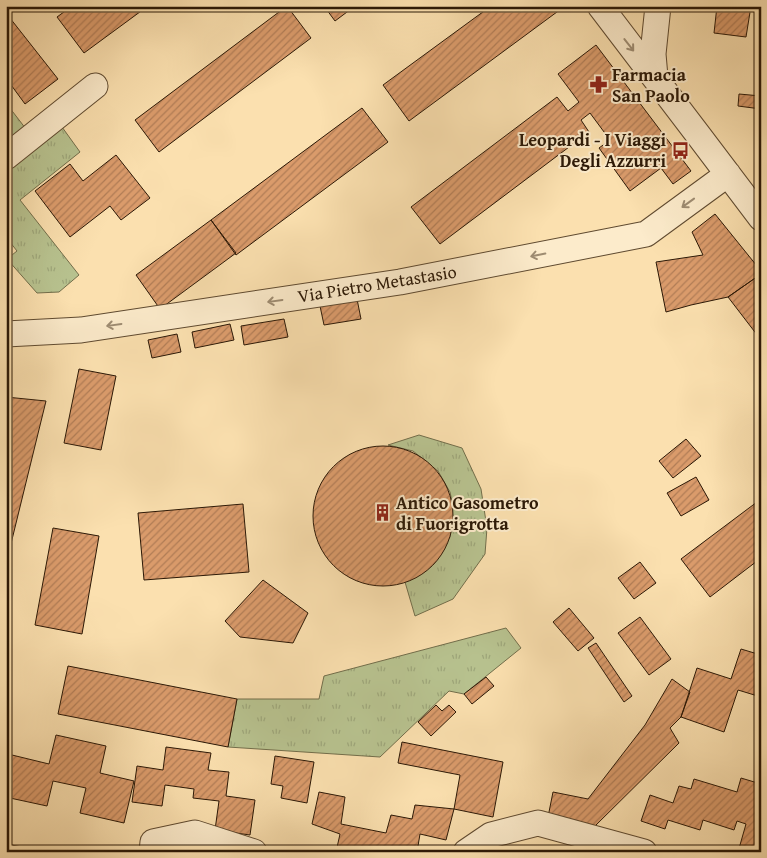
<svg xmlns="http://www.w3.org/2000/svg" width="767" height="858" font-family="'Gentium Book Plus',serif">
	<defs>
		<pattern id="grass-tufts" width="24" height="20" patternUnits="userSpaceOnUse" patternTransform="scale(1.25)"><rect width="24" height="20" fill="#b8c390"/><path d="M3 7l-1-3M5 7V3M7 7l1-3M15 17l-1-3M17 17v-4M19 17l1-3" fill="none" stroke="#9ea77b"/></pattern>
		<pattern id="building-hatch" width="6" height="6" patternUnits="userSpaceOnUse" patternTransform="scale(1.25)"><rect width="6" height="6" fill="#da9b6b"/><path d="M-1 1l2-2M0 6l6-6M5 7l2-2" fill="none" stroke="#b17d56"/></pattern>
	</defs>
	<rect width="100%" height="100%" fill="#fbe0af"/>
	<filter id="stains"><feTurbulence type="fractalNoise" baseFrequency=".004" numOctaves="4"/><feColorMatrix values="0 0 0 0 .2 0 0 0 0 .09 0 0 0 0 .02 0 0 0 .5 -.17"/></filter>
	<radialGradient id="worn" r=".72"><stop offset=".6" stop-color="#630" stop-opacity="0"/><stop offset="1" stop-color="#630" stop-opacity=".3"/></radialGradient>
	<!-- grass -->
	<path fill="url(#grass-tufts)" stroke="#726e4b" d="M6,103l20,26 -20,15z
		M62,127l18,25 -60,48 59,75 -20,17 -22,1 -30,-34 10,-8 -11,-14v-64z
		M419,435l43,13 19,41 6,39 -2,26 -32,45 -38,17 -10,-34 29,-18 16,-27 3,-31 -3,-14 -12,-21 -25,-20 -25,-6z
		M506,628l15,20 -57,46 -15,-3 -69,66 -152,-10 9,-48h82l5,-23z"/>
	<!-- building -->
	<path fill="url(#building-hatch)" stroke="#2b1806" d="M72,6h76l-64,47 -27,-36z
		M287,6l24,32 -152,114 -24,-32z
		M324,6h31l-20,15z
		M491,6h68l2,3 -152,112 -26,-36z
		M717,6h34l-5,31 -32,-4z
		M6,13l52,66 -33,25 -19,-26z
		M596,45l95,126 -18,13 -12,-16 -31,23 -31,-43 11,-8 -20,-27 -9,7 8,12 -149,112 -29,-37 146,-110 11,14 11,-9 -21,-28z
		M739,94l22,2v13l-23,-3z
		M362,108l26,34 -152,113 -25,-35z
		M116,155l34,43 -29,22 -11,-14 -40,31 -35,-46 35,-27 13,17z
		M715,214l46,57v3l-33,23 -37,8 -25,7 -10,-50 47,-7 -11,-23z
		M211,220l25,33 -76,56 -24,-34z
		M761,274v66l-33,-43z
		M357,299l4,20 -37,6 -4,-19z
		M284,319l4,18 -44,8 -3,-19z
		M230,324l4,16 -39,8 -3,-16z
		M177,334l4,18 -29,6 -4,-18z
		M79,369l37,7 -15,74 -37,-7z
		M6,397l40,4 -40,163z
		M686,439l15,17 -28,22 -14,-17z
		M313 516a70 70 0 1 1 140 0a70 70 0 1 1-140 0Z
		M696,477l13,23 -28,16 -14,-23z
		M761,499v59l-51,39 -29,-38z
		M243,504l6,68 -105,8 -6,-67z
		M53,528l46,8 -17,98 -47,-9z
		M640,562l16,21 -22,16 -16,-21z
		M263,580l45,33 -15,30 -53,-6 -15,-16z
		M569,608l25,30 -16,13 -25,-29z
		M640,617l31,42 -22,16 -31,-42z
		M596,643l36,53 -8,6 -36,-54z
		M741,649l20,6v42l-23,-7 -14,42 -43,-15 16,-49 34,11z
		M68,666l169,33 -9,48 -170,-33z
		M486,677l8,9 -22,18 -8,-10z
		M672,679l18,13 -9,25 -11,11 9,15 -84,83 -47,-9 5,-25 35,7 57,-74z
		M436,705l6,6 7,-6 7,7 -25,24 -13,-14z
		M56,735l50,11 -6,27 34,8 -10,42 -44,-10 6,-25 -33,-7 -6,25 -37,-8 -4,17v-37l6,-23 37,9z
		M402,742l101,20 -10,55 -39,-8 6,-34 -62,-12z
		M166,747l45,6 -3,17 21,2 -3,24 29,4 -5,35 -35,-5 4,-29 -26,-3 1,-9 -29,-4 -3,21 -30,-4 5,-36 26,4z
		M275,756l39,6 -7,41 -26,-5 2,-12 -12,-2z
		M741,778l20,6v68h-23l8,-28 -9,-3 -3,9 -31,-10 -3,10 -32,-10 -3,9 -24,-8 9,-26 23,8 6,-17 12,3 3,-10 43,13z
		M319,792l26,5 -4,27 45,9 5,-18 21,4 3,-14 39,4 -8,31 -26,-6 -3,18h-14l-17,-5 -1,5h-49l4,-18 -28,-10z
		M6,844l38,7 -1,1h-37z
		M484,844l33,8h-35z"/>
	<g fill="none" stroke-linecap="round" stroke-linejoin="round">
		<defs>
			<path id="minor" d="M600,6l99,130 62,82
				M655,77l-2,-23 5,-48
				M6,157l89,-71
				M6,334l75,-4 319,-48 246,-48 82,-60
				M152,852l1,-10 42,-9 59,19
				M466,852l25,-17 47,-12 106,29"/>
		</defs>
		<!-- minor casing -->
		<use href="#minor" stroke="#5f4a30" stroke-width="27"/>
		<!-- minor -->
		<use href="#minor" stroke="#fcebcb" stroke-width="25"/>
	</g>
	<!-- one-way arrows -->
	<defs><path id="oneway-shaft" d="M-6 0H5M1.5-3L5.5 0L1.5 3" fill="none" stroke-width="1.6" stroke-linecap="round" stroke-linejoin="round" transform="scale(1.25)"/></defs>
	<g stroke="#9e8c72">
		<use href="#oneway-shaft" transform="translate(629 45) rotate(52)"/>
		<use href="#oneway-shaft" transform="translate(688 203) rotate(144)"/>
		<use href="#oneway-shaft" transform="translate(538 255) rotate(169)"/>
		<use href="#oneway-shaft" transform="translate(275 301) rotate(172)"/>
		<use href="#oneway-shaft" transform="translate(114 325) rotate(172)"/>
	</g>
	<!-- icons -->
	<defs>
		<symbol id="pharmacy-bare" viewBox="-9 -9 18 18"><path d="M-2-6h4v4h4v4h-4v4h-4v-4h-4v-4h4Z" fill="#8f2418" stroke="#fcebcb" stroke-width="2.5" paint-order="stroke"/></symbol>
		<symbol id="bus-bare" viewBox="-9 -9 18 18"><path d="M-5-6H5V4H4V6H2V4H-2V6H-4V4H-5ZM-3.5-4V0h7V-4ZM-3.5 1.2v1.5H-2V1.2ZM2 1.2v1.5H3.5V1.2Z" fill="#8f2418" stroke="#fcebcb" stroke-width="2.5" paint-order="stroke"/></symbol>
		<symbol id="building-bare" viewBox="-9 -9 18 18"><path d="M-4-6H4V6H1V3H-1V6H-4ZM-2.5-4.3h1.7v1.8h-1.7ZM.8-4.3h1.7v1.8H.8ZM-2.5-1h1.7V.8h-1.7ZM.8-1h1.7V.8H.8Z" fill="#8f2418" stroke="#fcebcb" stroke-width="2.5" paint-order="stroke"/></symbol>
	</defs>
	<g fill-rule="evenodd">
		<use href="#pharmacy-bare" x="586" y="72" width="25" height="25"/>
		<use href="#bus-bare" x="668" y="138" width="25" height="25"/>
		<use href="#building-bare" x="370" y="500" width="25" height="25"/>
	</g>
	<g text-anchor="middle" stroke-width="4" stroke-linejoin="round" paint-order="stroke">
		<!-- poi labels -->
		<g font-size="18" font-weight="bold" fill="#2b1806" stroke="#fcebcb" text-anchor="start">
			<text x="612" y="81">Farmacia<tspan x="612" dy="21">San Paolo</tspan></text>
			<text x="666" y="146" text-anchor="end">Leopardi - I Viaggi<tspan x="666" dy="21">Degli Azzurri</tspan></text>
			<text x="396" y="509">Antico Gasometro<tspan x="396" dy="21">di Fuorigrotta</tspan></text>
		</g>
		<!-- street labels -->
		<g font-size="18" fill="#2b1806" stroke="#fcebcb">
			<text transform="translate(377 284) rotate(-9)" y="6">Via Pietro Metastasio</text>
		</g>
	</g>
	<!-- margin -->
	<rect width="767" height="858" fill="none" stroke="#fbe0af" stroke-width="25"/>
	<rect x="8" y="8" width="752" height="843" fill="none" stroke="#2b1806" stroke-width="2.5"/>
	<rect x="12" y="12" width="742" height="833" fill="none" stroke="#2b1806"/>
	<rect width="100%" height="100%" filter="url(#stains)"/>
	<rect width="100%" height="100%" fill="url(#worn)"/>
</svg>
